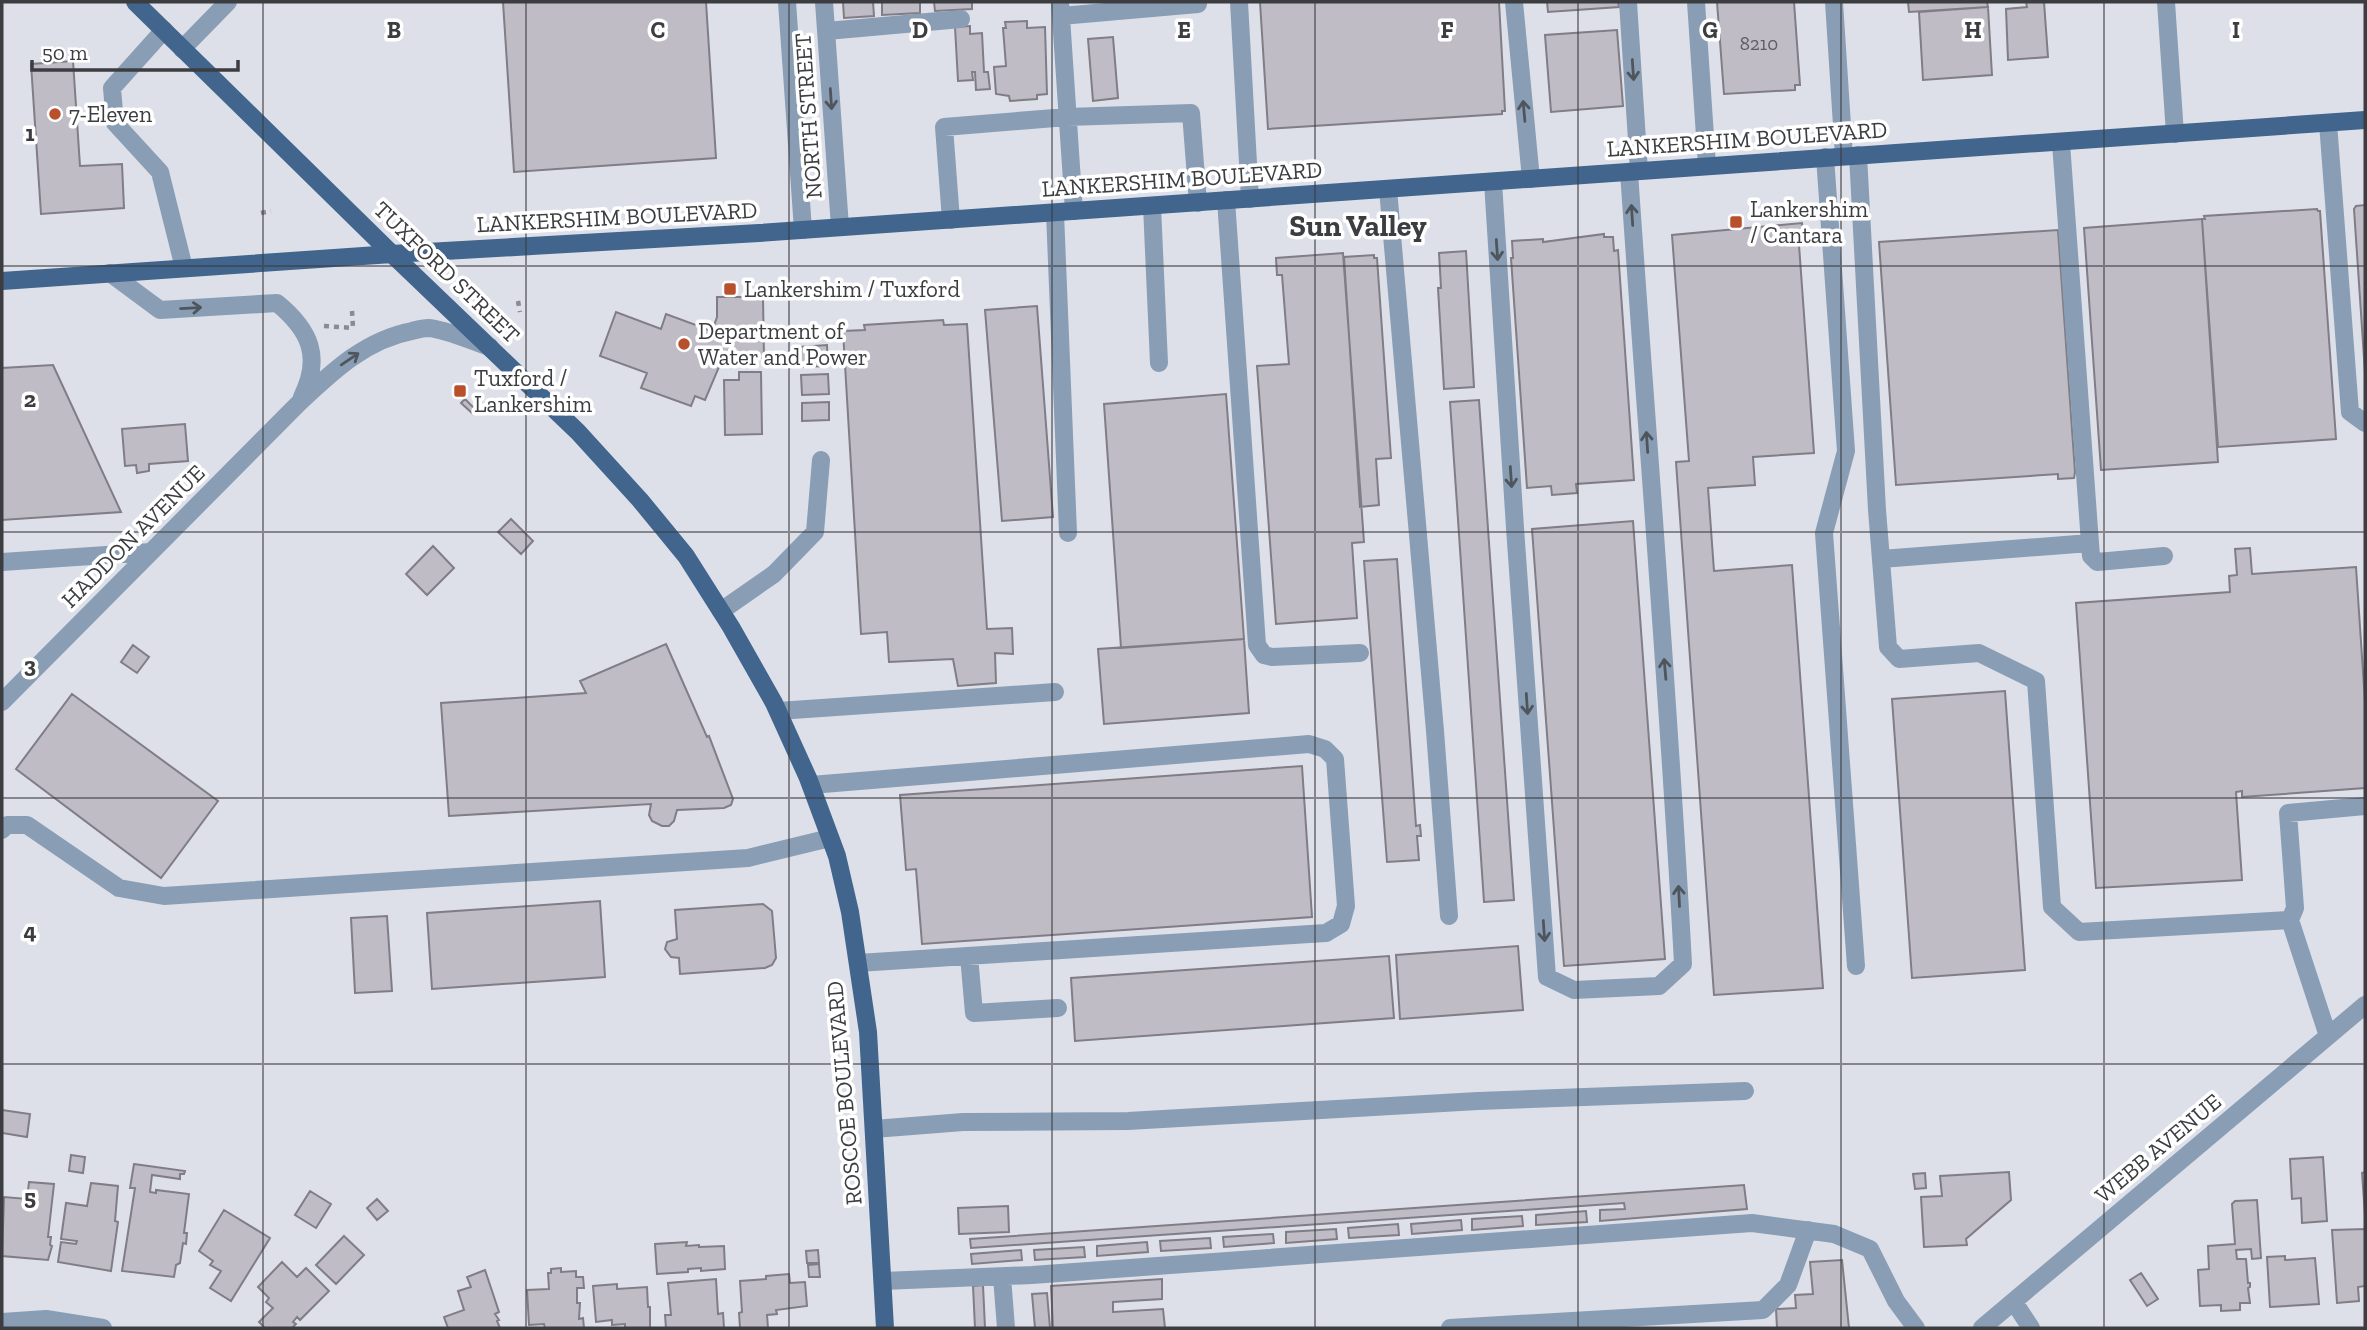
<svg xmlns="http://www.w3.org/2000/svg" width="2367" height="1330" font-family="'Zilla Slab',serif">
	<rect width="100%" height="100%" fill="#dee0e9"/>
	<!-- building -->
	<path fill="#bfbcc5" stroke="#807d86" stroke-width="2" d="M503,2h203l10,156 -202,14z
		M843,2h30l1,14 -30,2z
		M882,2h38v11l-38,2z
		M934,2h38v7l-37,2z
		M1260,2h239l6,109h-3v3l-234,15z
		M1547,2h71l1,5 -71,5z
		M1717,2h77l6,83h-5v5l-71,4z
		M1908,2h79l1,5 -79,5z
		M2026,2h18l4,55 -40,3 -2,-51 21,-2z
		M1988,7l4,68 -69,5 -4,-68z
		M1027,21v7l18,-1 2,67 -10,1v4l-27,2 -1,-5 -13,-2 -2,-27 12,-1 -3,-38h3l-1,-6z
		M970,26v8l12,-1 2,39h4l2,17 -14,1 -1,-18h-3l1,8 -15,1 -3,-54z
		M1617,30l6,76 -72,6 -6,-77z
		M1113,37l5,61 -25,3 -5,-62z
		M73,61l7,105 42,-2 2,44 -83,6 -10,-150z
		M2365,205v168l-11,-164 2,-3z
		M2317,209l1,2h2l16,228 -118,8 -16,-228h3l-1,-3z
		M2202,219l16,243 -117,8 -17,-242z
		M1802,223l2,21 -5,1 15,208 -61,4 2,28 -47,3 6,83 78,-6 31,423 -109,7 -38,-533 13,-1 -17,-226z
		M2058,230l17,242 -1,6 -16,1v-5l-162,11 -17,-243z
		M1604,234v3h9l1,14 4,-1 16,230 -58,4 1,9 -25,2 -1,-9 -24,2 -16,-230h2l-1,-17 31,-2v3z
		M1466,251l8,136 -30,2 -6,-101h3l-2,-35z
		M1343,253l21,289 -12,1 5,75 -81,6 -19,-258 32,-2 -7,-89h-5l-1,-17z
		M1374,255v3h3l14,200 -15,1 3,46 -19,2 -16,-250z
		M717,297h46l1,61h-36v5l-7,-1 -16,38 -10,-4 -4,10 -50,-18 6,-15 -47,-17 16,-44 45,17 5,-15 46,17 5,-14z
		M1037,306l16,211 -51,4 -17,-211z
		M943,320l1,5 23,-1 20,305 25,-1 1,26 -18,-1 1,30 -38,3 -5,-27 -64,3 -2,-30 -26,2 -18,-303 22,-1 -1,-5z
		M827,345l1,21 -27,1 -2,-20z
		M53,365l68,147 -119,8v-152z
		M739,372h22l1,62 -37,1 -1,-55h15z
		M828,374l1,20 -27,1 -1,-20z
		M1226,394l18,245 -123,9 -17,-244z
		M465,399l11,11 -3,4 -12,-11z
		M1479,400l35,500 -30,2 -34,-500z
		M829,402v18l-27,1v-18z
		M185,424l3,37 -39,3v7l-12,2 -1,-8 -11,1 -3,-37z
		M511,519l22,22 -12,13 -23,-22z
		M1633,521l32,438 -101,7 -32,-437z
		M433,546l21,22 -27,27 -21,-21z
		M2250,548l2,26 104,-7 9,135v86l-123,9v-6l-6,1 6,88 -146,8 -20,-285 154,-11 -1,-16 8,-1 -2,-26z
		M1397,559l19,267 4,-1 1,11h-4l2,24 -32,2 -23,-301z
		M1244,639l5,74 -145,11 -6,-75z
		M666,644l41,93 2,-1 24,63 -2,6 -7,3 -47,2 -3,11 -5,5h-7l-10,-5 -3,-6 2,-11 -202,12 -8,-113 145,-10 -6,-12z
		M133,645l16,12 -12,16 -16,-11z
		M2005,691l20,279 -113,8 -20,-279z
		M72,694l146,107 -57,77 -145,-109z
		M1302,766l10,151 -390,27 -6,-75 -10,1 -6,-75z
		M600,901l5,76 -173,12 -5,-76z
		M763,904l9,7 4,47 -4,7 -7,3 -85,6 -1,-16 -8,-1 -6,-8 2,-7 10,-3 -2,-29z
		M387,916l5,75 -37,2 -4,-75z
		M1518,946l5,64 -123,9 -4,-64z
		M1389,956l5,62 -319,23 -4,-63z
		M2,1110l28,4 -3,23 -25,-4z
		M71,1155l14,2 -2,16 -14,-2z
		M2323,1157l4,64 -25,2 -1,-25 -9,1 -2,-40z
		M134,1164l51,7 -1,3h-4v5l-28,-4 -2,17 6,1v-3l33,4 -5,39h3l-1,11 -3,-1 -3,20 -4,2 -2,12 -52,-6 13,-83h-5z
		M2009,1172l2,28 -45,39 1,6 -43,2 -3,-50 21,-1 -2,-20z
		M2365,1172v43l-3,-42z
		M1925,1173l1,15 -11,1 -2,-15z
		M29,1182l25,2 -6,53h3l-1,8 2,1 -4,14 -46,-4 2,-59 23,2z
		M91,1183l27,3 -3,35 3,1 -7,49 -53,-9 3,-20 15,2 1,-3 -16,-2 5,-36 21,3z
		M1744,1185l3,24 -147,12v-11l25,-1 -1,-6 -653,45 -1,-9z
		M310,1191l21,13 -15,24 -21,-13z
		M377,1199l11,12 -11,9 -10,-12z
		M2257,1200l4,58 -9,1 -1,-10 -15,1 1,9h9l2,24h2v4l-2,1 2,15h-10v7l-19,1v-6l-21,1 -2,-36 11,-1 -1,-23 27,-2 -3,-40 3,-3z
		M1008,1206l1,26 -50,2 -1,-26z
		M224,1210l46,28 -39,63 -21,-13 11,-17 -11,-6 3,-4 -14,-10z
		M1586,1211l1,11 -51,3v-10z
		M1522,1216l1,10 -51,4v-11z
		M1461,1220l1,10 -50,4 -1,-10z
		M1398,1224l1,11 -50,3 -1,-10z
		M1336,1229l1,10 -51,4v-11z
		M2365,1229v57l-7,1 1,14 -22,2 -5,-73z
		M1273,1234l1,9 -50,4 -1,-10z
		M344,1236l20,19 -28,29 -20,-19z
		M1210,1238l1,10 -50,3 -1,-10z
		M687,1242l-1,4 13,-1v2l25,-1 1,23 -24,2v-3l-13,1v3l-31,2 -2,-30z
		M1147,1242l1,10 -51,4v-10z
		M1084,1247l1,10 -50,3 -1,-10z
		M818,1250l1,13h-12l-1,-12z
		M1021,1250l1,10 -50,4 -1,-10z
		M2285,1256v4l30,-2 4,46 -49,3 -3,-50z
		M1842,1260l7,68h-72l-1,-19 20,-1 -1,-13 18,-1 -3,-32z
		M282,1262l15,15 9,-9 23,23 -29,29 -3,-3 -4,5 3,2 -4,4h-27l-6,-6 14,-14 -7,-6 3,-4 -11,-11z
		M819,1264l1,13h-11l-1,-12z
		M561,1268v4l15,-1v6h7l1,11h-7v15h3l-1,16 4,-1 1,10h-39l-1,-4 -15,1 -2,-35 22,-1 -1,-16h3v-4z
		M485,1270l14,42 -4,2 4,6 -2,1 3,7h-52l-4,-11 20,-7 -6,-19 13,-4 -4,-10z
		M2141,1273l17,26 -11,7 -17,-26z
		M789,1274l1,9 15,-1 2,24 -31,4 1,4 -10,1 1,13h-28l-1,-15 3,-1 -2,-31 26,-2v-3z
		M716,1279l2,35 5,-1 1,15h-58l-1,-13h6l-3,-32z
		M1162,1279v20l-49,3v10l50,-3 2,19h-112l-2,-42z
		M617,1284v5l30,-2 1,20h2v21h-25v-4l-13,1v-5l-16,2 -3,-36z
		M983,1285l2,43h-10l-2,-42z
		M1047,1293l3,35h-15l-3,-34z"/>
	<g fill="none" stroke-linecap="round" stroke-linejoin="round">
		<!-- path -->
		<path stroke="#898b91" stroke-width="4.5" stroke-dasharray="5 5" stroke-linecap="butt" d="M261,213l10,-2
			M518,301l2,11
			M352,311l1,17
			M324,326l30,2"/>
		<!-- minor -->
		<path stroke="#899eb5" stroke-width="18" d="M787,2l16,228
			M824,2l16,225
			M1060,2l14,209
			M1239,2l11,197
			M1514,2l17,177
			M1628,2l11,169
			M1696,2l11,164
			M1834,2l10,154
			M2166,2l9,132
			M1061,16l137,-12
			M164,30l-52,58 3,35 45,49 24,96
			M827,31l134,-12
			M182,49l46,-47
			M2328,123l22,289 15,11
			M1858,155l19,355 11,137 11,12 80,-6 57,28 16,226 27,25 211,-12 5,-12 -7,-95 77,-7
			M1825,157l21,294 -22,82 32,433
			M1493,182l22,346 32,449 27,13 85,-4 24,-22c-14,-264 -36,-528 -54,-792
			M1388,189l47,542 14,185
			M1226,200l31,445 7,10 8,2 88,-4
			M1152,206l7,157
			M1055,213l13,320
			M951,220l-7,-93 123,-10 124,-4 7,90
			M110,273l50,37 117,-7c33,27 45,54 25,94
			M2090,543l1,13 6,6 67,-6
			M1881,559l209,-16 -29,-400
			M2,562l149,-10
			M721,611l53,-37 41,-42 6,-72
			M2,702l297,-299c33,-31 66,-63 113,-72 4,-1 11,-3 16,-3 18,1 45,14 62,19
			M778,711l277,-19
			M811,785l498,-41 16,5 10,10 11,147 -5,18 -15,9 -468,30
			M2,830l5,-5h20l92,63 45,8 584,-38 82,-20
			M2290,920l38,116
			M969,956l5,57 84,-5
			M874,1129l89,-7 165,-1 350,-20 267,-10
			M1002,1277l4,51
			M883,1281l149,-6 720,-52 82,11 36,15 26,52 20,27
			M2014,1302l17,26
			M2,1322l44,-3 57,9
			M1450,1328l313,-18 25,-25 20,-55
			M1982,1328l383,-323"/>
		<!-- major -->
		<path stroke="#41658d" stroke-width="18" d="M135,2l257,252 186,178 62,68 46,56 45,71 43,76 34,75 29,78 13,56 18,120 17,296
			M2,281l390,-27 367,-21 1606,-113"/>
	</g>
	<!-- one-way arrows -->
	<defs><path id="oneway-shaft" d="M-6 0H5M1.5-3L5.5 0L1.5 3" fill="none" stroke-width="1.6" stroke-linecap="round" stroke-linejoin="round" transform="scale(1.75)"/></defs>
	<g stroke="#4f555d">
		<use href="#oneway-shaft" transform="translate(1633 70) rotate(86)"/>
		<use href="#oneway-shaft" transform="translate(831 99) rotate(86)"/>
		<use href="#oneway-shaft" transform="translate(1524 111) rotate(-95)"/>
		<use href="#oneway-shaft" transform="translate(1632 215) rotate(-94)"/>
		<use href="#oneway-shaft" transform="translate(1497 250) rotate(86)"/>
		<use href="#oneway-shaft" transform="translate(191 308) rotate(-3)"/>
		<use href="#oneway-shaft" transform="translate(350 359) rotate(-34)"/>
		<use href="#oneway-shaft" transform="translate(1647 442) rotate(-94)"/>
		<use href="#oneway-shaft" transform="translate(1511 477) rotate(86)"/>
		<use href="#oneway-shaft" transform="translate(1665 669) rotate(-95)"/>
		<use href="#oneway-shaft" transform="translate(1527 704) rotate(86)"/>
		<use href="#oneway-shaft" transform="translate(1679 896) rotate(-93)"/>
		<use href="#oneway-shaft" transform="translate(1544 931) rotate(86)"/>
	</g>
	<!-- grid -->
	<path fill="none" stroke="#3c3d40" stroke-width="2" stroke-opacity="0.55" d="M263,2v1326M526,2v1326M789,2v1326M1052,2v1326M1315,2v1326M1578,2v1326M1841,2v1326M2104,2v1326M2,266h2363M2,532h2363M2,798h2363M2,1064h2363"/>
	<!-- markers -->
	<g fill="#b8502b" stroke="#fff" stroke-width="2.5">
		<circle cx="55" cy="114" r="7"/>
		<rect x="1729" y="215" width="14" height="14" rx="3.5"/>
		<rect x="723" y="282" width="14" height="14" rx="3.5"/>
		<circle cx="684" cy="344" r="7"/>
		<rect x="453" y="384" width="14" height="14" rx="3.5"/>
	</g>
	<g text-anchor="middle" stroke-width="7" stroke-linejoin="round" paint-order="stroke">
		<!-- number labels -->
		<g font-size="19" fill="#5d5d61">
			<text x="1759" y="50">8210</text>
		</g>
		<!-- poi labels -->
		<g font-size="23" fill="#3c3d40" stroke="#fff" text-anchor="start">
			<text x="69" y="122">7-Eleven</text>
			<text x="1750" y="217">Lankershim<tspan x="1750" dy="26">/ Cantara</tspan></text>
			<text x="744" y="297">Lankershim / Tuxford</text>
			<text x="698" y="339">Department of<tspan x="698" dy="26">Water and Power</tspan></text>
			<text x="474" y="386">Tuxford /<tspan x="474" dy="26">Lankershim</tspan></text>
		</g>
		<!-- street labels -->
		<g font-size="23" fill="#3c3d40" stroke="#fff">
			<text transform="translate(808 116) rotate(-94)" y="8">NORTH STREET</text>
			<text transform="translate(1747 139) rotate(-4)" y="8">LANKERSHIM BOULEVARD</text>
			<text transform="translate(1182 179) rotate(-4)" y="8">LANKERSHIM BOULEVARD</text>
			<text transform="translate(617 217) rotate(-3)" y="8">LANKERSHIM BOULEVARD</text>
			<text transform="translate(447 272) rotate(44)" y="8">TUXFORD STREET</text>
			<text transform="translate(133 536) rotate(-45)" y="8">HADDON AVENUE</text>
			<text transform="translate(844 1093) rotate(-95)" y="8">ROSCOE BOULEVARD</text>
			<text transform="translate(2158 1148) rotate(-40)" y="8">WEBB AVENUE</text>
		</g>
		<!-- district labels -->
		<g font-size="30" font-weight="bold" fill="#3c3d40" stroke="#fff">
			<text x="1358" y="236">Sun Valley</text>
		</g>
	</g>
	<g font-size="23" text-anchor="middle" font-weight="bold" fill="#3c3d40" stroke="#fff" stroke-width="7" stroke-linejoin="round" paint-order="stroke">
		<text x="394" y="38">B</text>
		<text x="658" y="38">C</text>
		<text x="920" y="38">D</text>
		<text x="1184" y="38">E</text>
		<text x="1447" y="38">F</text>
		<text x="1710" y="38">G</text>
		<text x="1973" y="38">H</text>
		<text x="2236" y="38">I</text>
		<text x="30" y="141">1</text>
		<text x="30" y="407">2</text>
		<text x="30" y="673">3</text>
		<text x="30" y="939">4</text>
		<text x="30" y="1205">5</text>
	</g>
	<!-- border -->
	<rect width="2367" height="1330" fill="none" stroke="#3c3d40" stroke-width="7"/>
	<!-- scale -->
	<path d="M32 60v10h206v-10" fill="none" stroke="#3c3d40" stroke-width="3.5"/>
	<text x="42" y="60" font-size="21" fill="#3c3d40" stroke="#ffffff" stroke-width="5" paint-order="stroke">50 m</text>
</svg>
